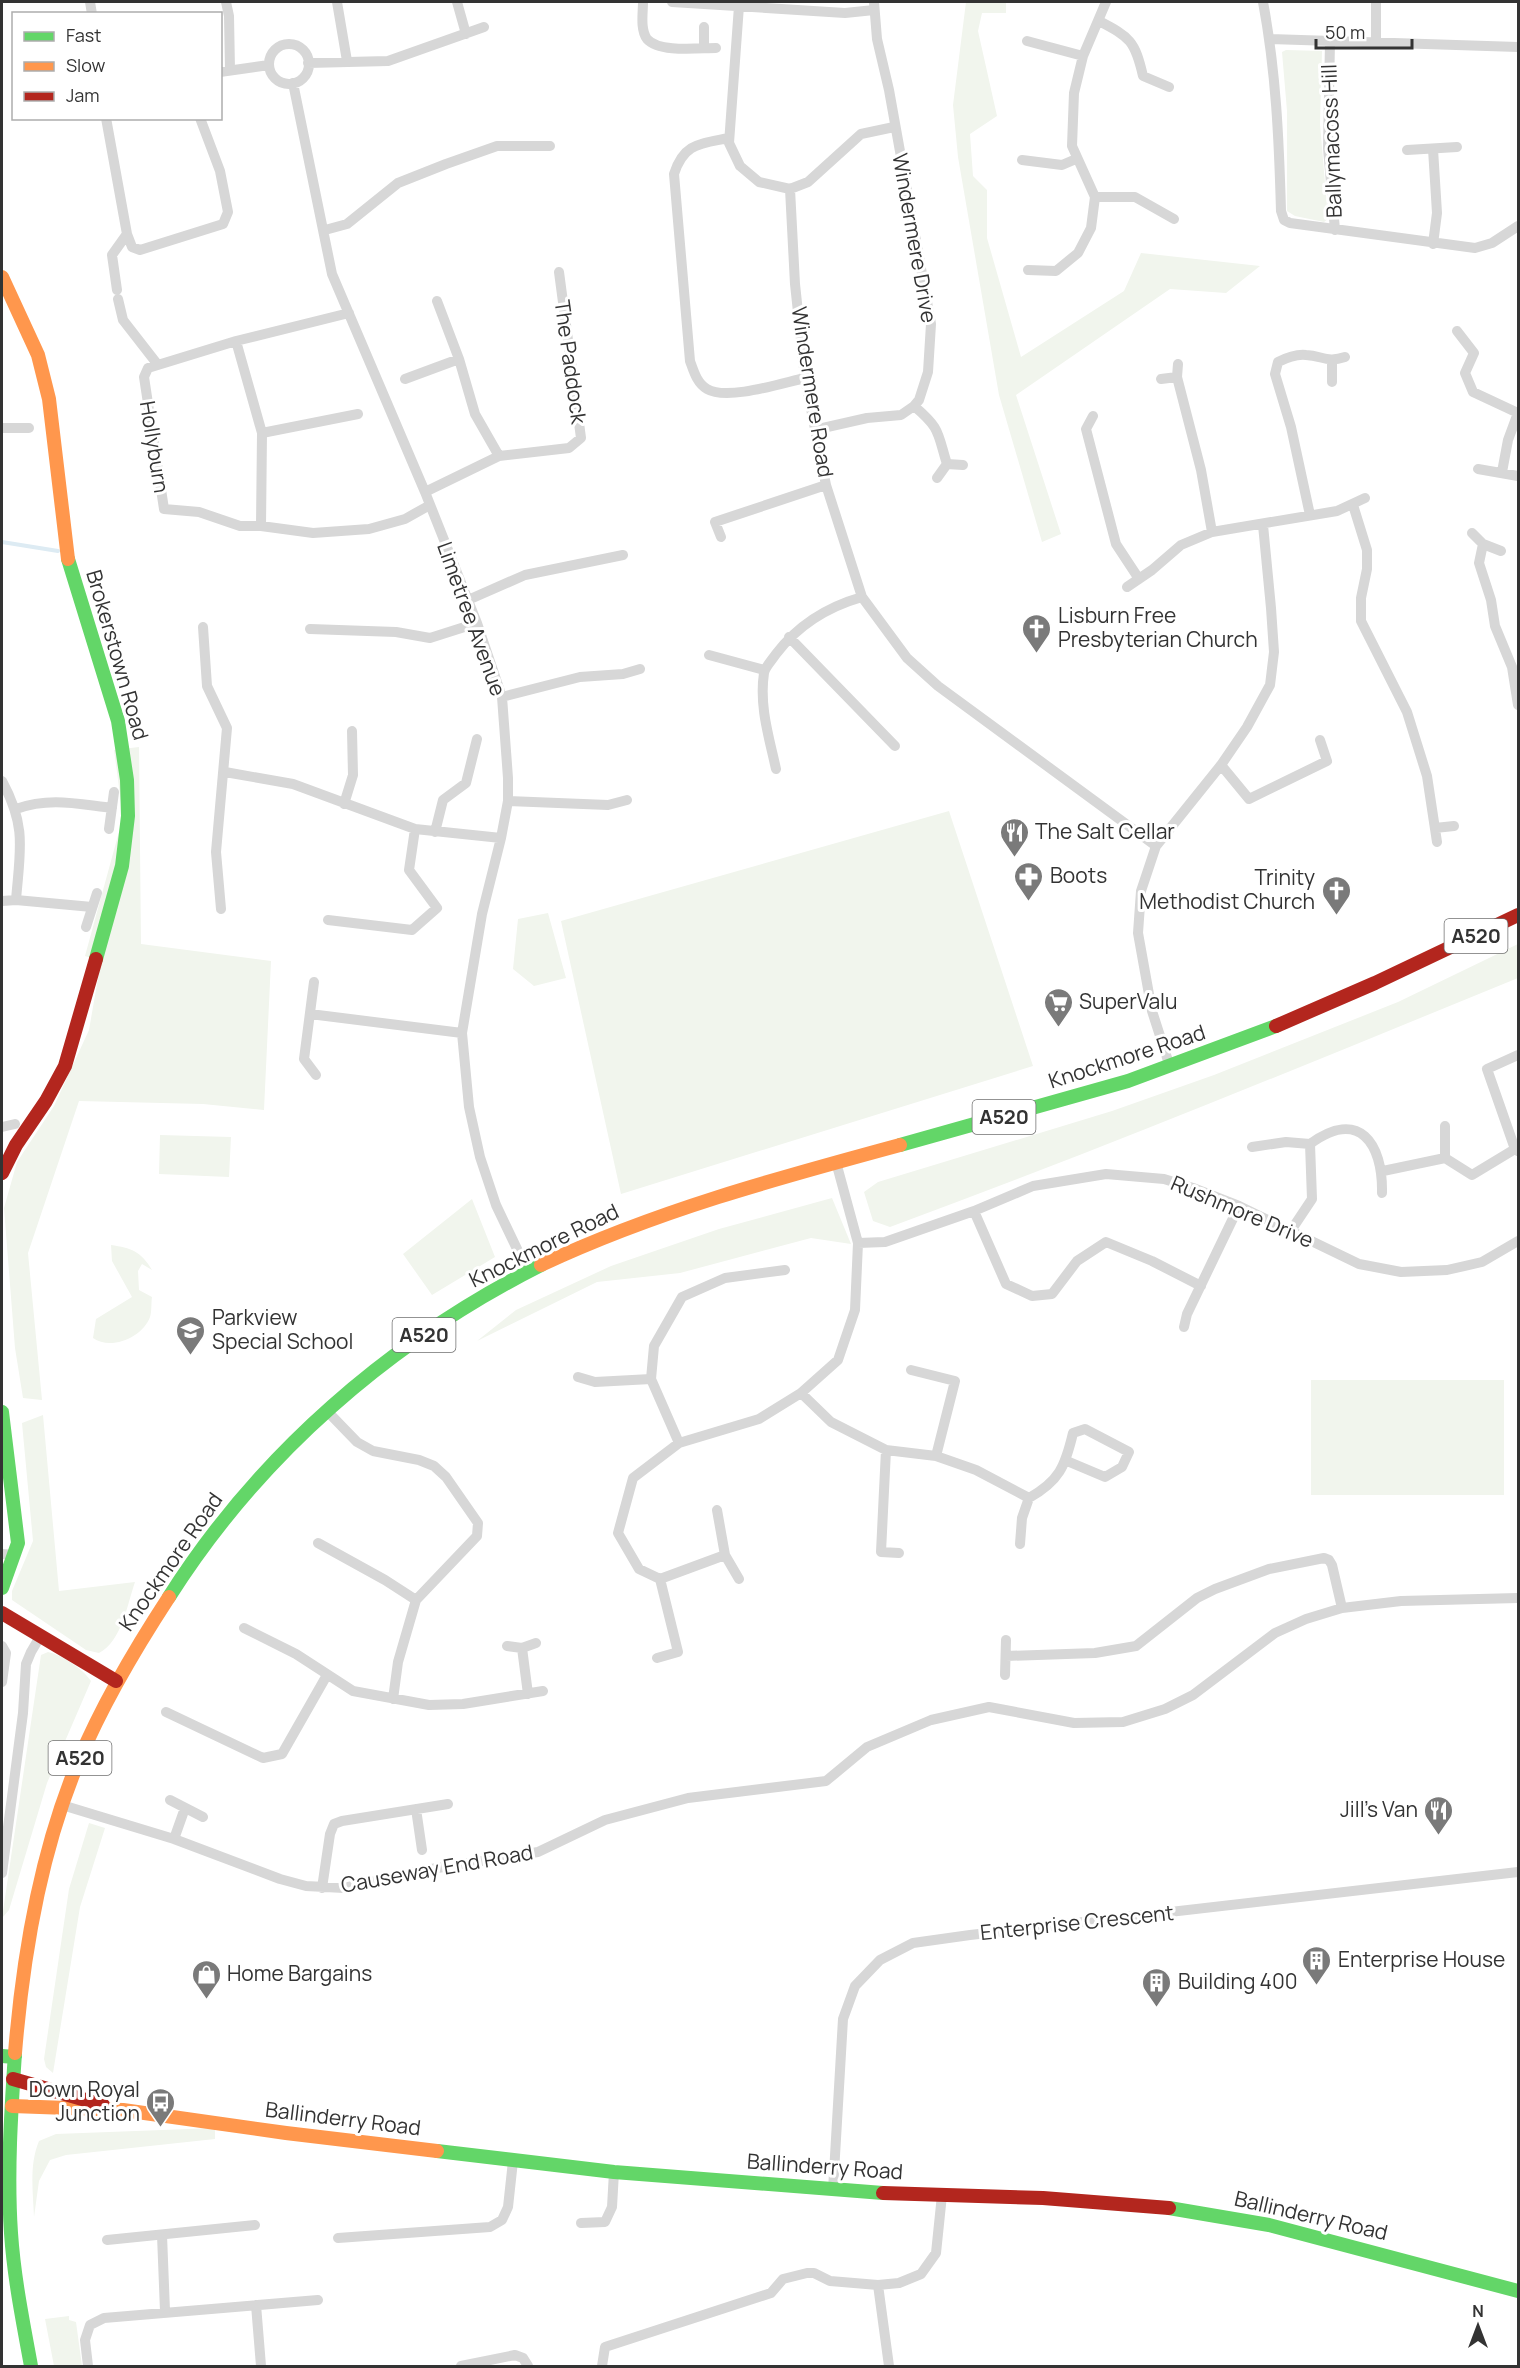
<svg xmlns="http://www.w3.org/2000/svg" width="1520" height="2368" font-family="Manrope,sans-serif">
	<rect width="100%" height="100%" fill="#fff"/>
	<!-- green -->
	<path fill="#f1f5ed" d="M966,2h40v11h-24l-4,18 19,85 -27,18 3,42 14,14v48l34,119 103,-66 17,-38 119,13 -34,27 -56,-4 -154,106 45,139 -19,8 -43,-147 -41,-238 -5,-52z
		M1286,50l36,1 -2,73 8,95 -4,3 -29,-6 -8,-5v-100l-5,-59z
		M139,747l2,197 130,17 -7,149 -61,-6 -124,-3 -51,152 14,147 -19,-2 -8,-50 -11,-140 13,-46 37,-56 35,-76 12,-69 -16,-5 38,-139 -9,-67z
		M949,811l84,255 -412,128 -60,-273z
		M548,913l18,65 -32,8 -21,-17 5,-50z
		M1518,944v34c-208,85 -416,171 -628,249l-17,-6 -9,-29 14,-10 234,-71 102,-36 184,-73z
		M160,1135l71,2 -2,40 -70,-3z
		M832,1198l19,46 -40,-6 -131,35 -83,9 -120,59 39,-31 95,-44 108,-37z
		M472,1199l23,58 -63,38 -29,-41z
		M111,1245c20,3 30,6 41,25l-10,-6 -4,7 1,19 13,7c-1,6 0,14 -2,20 -7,20 -39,34 -57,21l3,-19 36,-22 -20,-36z
		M1311,1380h193v115h-193z
		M43,1415l16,176 76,-9c-8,23 -13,59 -36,71l-13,-3 -74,-50v-9l21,-50 -11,-118z
		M48,1652c14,3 35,17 43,29l-44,102 -38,127 -7,8 39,-263z
		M89,1823l16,5 -25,79 -27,166 -7,-6 -2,-8 25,-170z
		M215,2128v11l-149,16 -16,5 -11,21 -5,36c-1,-25 -5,-52 5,-76l17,-7z
		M69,2316v4l7,2 6,44h-28l-9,-47z"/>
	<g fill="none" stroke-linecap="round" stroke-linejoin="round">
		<!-- stream -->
		<path stroke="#ddebf3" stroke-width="4" d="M2,542l56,9"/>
		<!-- street -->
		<path stroke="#d7d7d7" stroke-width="10" d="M90,2l2,12
			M226,2l3,14 1,54
			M337,2l10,59
			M457,2l9,32
			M643,2c0,11 -3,27 4,37 12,14 52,9 69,9
			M672,2l173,11 29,-3
			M1263,2c13,69 16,138 18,209l3,9 6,3 185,25 17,-5 26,-17
			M739,6l-10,137 11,23 19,16 31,7 18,-7 53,-48 33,-7
			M1099,21c31,16 36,20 44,55l26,11
			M1270,39l248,8
			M1027,41l56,15
			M1330,41l-2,107 7,82
			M1376,42v-40
			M269 64a20 20 0 1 1 40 0a20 20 0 1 1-40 0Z
			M704,48v-21
			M308,63l80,-2 96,-34
			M220,72l49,-7
			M293,83l39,191 93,218 52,131 25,74 6,81v23l-7,37 -19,76 -20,119 7,74 11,50 16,48 32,67
			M106,118l21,116 5,13 8,3 83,-26 5,-12 -8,-41 -20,-53
			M729,138c-29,6 -45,5 -55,36l16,187c4,11 7,22 17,28 20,12 75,-6 98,-11
			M1433,149l4,64 -4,31
			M1407,150l50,-3
			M1022,160l40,5 14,-6
			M790,189l5,95 10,94 21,107 36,112 45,61 31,28 218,160
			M1095,197h40l39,22
			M325,230l22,-6 51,-41 48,-19 51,-18h53
			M1028,270l28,1 22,-18 13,-25 4,-31 -23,-51 2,-53 9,-37 23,-54
			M117,290l-5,-35 15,-21
			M118,299l5,21 35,45
			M437,301l22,58 16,55 24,42
			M349,313l-113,28 -88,27 -4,9 20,132 35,3 41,14h21l52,7 56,-4 36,-10 25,-14
			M1457,331l17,22 -9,20 8,19 45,21
			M236,341l26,92 -1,93
			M1332,361v21
			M1178,364l-1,13 24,93 11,62
			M405,379l54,-20
			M1161,379l16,-2
			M914,406c27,23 23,26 33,58
			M1093,416l-7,13 30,115 23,35
			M2,428h27
			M814,430l53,-12 34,-3 13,-9 5,-6 9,-28 3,-48 -42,-234 -12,-51 -3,-37
			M262,433l96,-19
			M1478,469l40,7
			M1502,472l6,-32 10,-27
			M937,478l10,-14 16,1
			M425,492l74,-36 70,-8 12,-10 -22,-166
			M1353,505l14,45v19l-6,29v23l46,91 20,64 10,66
			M1310,515l-19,-88 -16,-53 3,-12c8,-4 19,-8 28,-7 17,1 21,8 39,2
			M1472,533l11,11 18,7
			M721,537l-6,-15 111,-37
			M1483,544l-4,19 12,37 4,26 17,41 6,38
			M1127,587l25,-17 29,-25 31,-13 125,-21 28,-13
			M468,600l57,-25 98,-20
			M203,627l4,59 20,42 -11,124 5,57
			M310,629l86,3 34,6 47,-15
			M789,637l106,109
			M709,655l55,15
			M502,697l78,-20 43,-3 17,-5
			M1221,765l28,34 78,-38 -7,-21
			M776,769c-7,-32 -17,-63 -12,-96 1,-6 8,-13 12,-19 22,-29 51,-47 86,-57
			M225,772l68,12 122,45 86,9
			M2,781c25,46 18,69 14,119l-14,1
			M508,801l100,4 19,-5
			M344,804l9,-29 -1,-44
			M16,809c34,-12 61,-5 96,-1
			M1435,828l19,-2
			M109,829l5,-37
			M435,832l8,-32 23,-17 11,-44
			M16,900l76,7
			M328,920l84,10 25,-22 -28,-38 6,-41
			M86,927l11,-34
			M314,982l-10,77 12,16
			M310,1014l152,19
			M1518,1055l-31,14 28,80 3,2
			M1170,1067l-18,-56 -14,-78 3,-42 15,-45 65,-81 26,-38 23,-42 4,-33 -3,-44 -8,-83
			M1445,1126v32
			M2,1127l13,-3
			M1252,1147l34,-5 24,2c49,-36 73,-1 72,49
			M1383,1171l62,-13 27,17 43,-26
			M974,1211l32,73 26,12 20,-2 25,-33 29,-19 46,19 49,25
			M1290,1232l22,-33 -2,-55
			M858,1243l27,-1 89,-31 59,-25 73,-12 58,5 29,9 46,18 120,58 42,8 46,-2 35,-8 36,-21
			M1184,1327l3,-13 52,-108
			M911,1370l44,11 -19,75
			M578,1377l17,5 56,-3
			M801,1393l30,29 55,28 50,6 40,14 53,28 -7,20 -2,26
			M327,1411l30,31 16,9 46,9 15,6 12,11 32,46 -1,13 -61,64 -18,62 -5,37
			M679,1443l-28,-64 3,-33 28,-49 43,-19 60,-8
			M886,1450l-5,102 18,1
			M1029,1498c30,-17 36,-31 44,-65l12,-4 44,23 -7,15 -17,10 -38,-16
			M717,1510l8,45 14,24
			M318,1543l67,37 31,20
			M2,1554l13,1
			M660,1579l65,-24
			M244,1628l52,26 57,37 76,14 34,-1 80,-13
			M2,1646l4,7 -4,29
			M507,1646l15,2 14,-5
			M522,1648l6,46
			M1006,1656l89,-3 41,-7 61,-48 18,-9 54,-20 55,-11 5,2 3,5 10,43
			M657,1658l21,-6 -18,-73 -21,-10 -21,-36 15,-55 46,-35 80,-24 42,-26 37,-33 17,-50 3,-67 -22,-81
			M1005,1675l1,-35
			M166,1712l97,46 19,-4 45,-79
			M170,1800l33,17
			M62,1805l112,34 106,40 26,7 38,2 81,-18 113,-18 67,-32 83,-22 138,-17 41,-34 64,-27 58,-13 85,16 49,-1 42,-13 28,-14 82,-62 31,-14 36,-11 59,-7 117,-3
			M416,1809l6,41
			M174,1839l11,-31
			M2,1873l21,-160 3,-49 5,-12 10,-17
			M322,1888l8,-54 4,-10 8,-3 106,-17
			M833,2190l10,-171 12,-33 25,-26 33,-17 57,-8 548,-63
			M581,2223l24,-1 7,-15 2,-35
			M162,2235l3,76
			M338,2238l152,-11 12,-7 6,-13 5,-46
			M107,2240l148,-15
			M878,2285l11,81
			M256,2305l5,61
			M88,2366l-3,-26 5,-15 14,-7 214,-18
			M461,2366l54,-11 8,3 5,8
			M602,2366l3,-19 166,-54 12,-14 24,-6h7l16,8 48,4 21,-2 22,-9 15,-21 6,-58"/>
		<!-- fast -->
		<path stroke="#63d668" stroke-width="14" d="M68,559l50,162 9,59 1,36 -6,50 -26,93
			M900,1145l228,-64 148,-55
			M2,1412l16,131 -16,45
			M169,1597c90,-142 221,-256 372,-332
			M15,2053c-4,60 -8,121 -4,180 3,45 12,89 20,133
			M2,2056l13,1
			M437,2151l177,21 269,21
			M1169,2208l100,17 249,66"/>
		<!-- slow -->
		<path stroke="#ff974d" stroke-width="14" d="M2,277l36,78 11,44 19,160
			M541,1265c115,-54 237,-87 359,-120
			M15,2053c8,-99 25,-201 64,-293 24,-57 56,-111 90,-163
			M12,2106l111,4 163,23 151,18"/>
		<!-- jam -->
		<path stroke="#b3261e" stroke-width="14" d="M1276,1026l99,-43 143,-68
			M2,1173l14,-28 30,-44 19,-35 31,-107
			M2,1613l114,68
			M13,2079l90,26
			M883,2193l160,5 126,10"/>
	</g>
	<!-- icons -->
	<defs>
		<symbol id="church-pin" viewBox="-11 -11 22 30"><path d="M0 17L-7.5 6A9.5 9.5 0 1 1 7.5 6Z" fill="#7a7a7a" stroke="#fff"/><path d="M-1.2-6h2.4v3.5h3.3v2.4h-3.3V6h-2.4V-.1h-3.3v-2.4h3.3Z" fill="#fff"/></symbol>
		<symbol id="restaurant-pin" viewBox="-11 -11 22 30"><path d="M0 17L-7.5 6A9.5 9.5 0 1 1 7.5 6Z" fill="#7a7a7a" stroke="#fff"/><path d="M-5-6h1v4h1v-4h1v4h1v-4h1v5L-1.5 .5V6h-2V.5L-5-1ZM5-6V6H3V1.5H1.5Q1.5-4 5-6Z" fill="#fff"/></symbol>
		<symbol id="pharmacy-pin" viewBox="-11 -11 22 30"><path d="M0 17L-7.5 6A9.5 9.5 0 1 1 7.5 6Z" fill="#7a7a7a" stroke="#fff"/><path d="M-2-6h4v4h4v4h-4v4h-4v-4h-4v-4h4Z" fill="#fff"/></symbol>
		<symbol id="supermarket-pin" viewBox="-11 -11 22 30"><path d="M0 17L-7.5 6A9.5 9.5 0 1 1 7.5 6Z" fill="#7a7a7a" stroke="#fff"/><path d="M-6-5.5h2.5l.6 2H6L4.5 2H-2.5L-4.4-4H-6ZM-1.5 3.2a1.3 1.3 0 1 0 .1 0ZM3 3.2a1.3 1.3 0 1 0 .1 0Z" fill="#fff"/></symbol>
		<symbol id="school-pin" viewBox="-11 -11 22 30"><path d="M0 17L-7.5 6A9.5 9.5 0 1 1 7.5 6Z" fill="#7a7a7a" stroke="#fff"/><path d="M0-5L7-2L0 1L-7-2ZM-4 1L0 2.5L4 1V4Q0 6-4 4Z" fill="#fff"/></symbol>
		<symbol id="building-pin" viewBox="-11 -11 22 30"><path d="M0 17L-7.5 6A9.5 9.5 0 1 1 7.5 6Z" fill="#7a7a7a" stroke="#fff"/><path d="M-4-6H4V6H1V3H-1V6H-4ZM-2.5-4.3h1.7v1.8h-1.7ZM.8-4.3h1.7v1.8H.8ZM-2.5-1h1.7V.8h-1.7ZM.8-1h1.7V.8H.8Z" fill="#fff"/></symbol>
		<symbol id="shop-pin" viewBox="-11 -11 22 30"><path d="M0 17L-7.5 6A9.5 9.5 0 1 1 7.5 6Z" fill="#7a7a7a" stroke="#fff"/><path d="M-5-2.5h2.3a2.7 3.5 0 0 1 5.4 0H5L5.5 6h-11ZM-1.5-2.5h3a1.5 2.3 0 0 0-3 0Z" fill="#fff"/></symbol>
		<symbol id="bus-pin" viewBox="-11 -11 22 30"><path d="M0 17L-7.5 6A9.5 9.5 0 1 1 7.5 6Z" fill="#7a7a7a" stroke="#fff"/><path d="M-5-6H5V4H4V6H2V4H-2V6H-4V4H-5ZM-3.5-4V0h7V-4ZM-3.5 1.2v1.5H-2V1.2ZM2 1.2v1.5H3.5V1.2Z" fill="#fff"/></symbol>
	</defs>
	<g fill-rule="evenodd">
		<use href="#church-pin" x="1020" y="612" width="33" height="45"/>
		<use href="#restaurant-pin" x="998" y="816" width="33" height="45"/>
		<use href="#pharmacy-pin" x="1012" y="860" width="33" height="45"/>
		<use href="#church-pin" x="1320" y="874" width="33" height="45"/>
		<use href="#supermarket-pin" x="1042" y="986" width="33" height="45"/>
		<use href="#school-pin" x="174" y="1314" width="33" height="45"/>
		<use href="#restaurant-pin" x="1422" y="1794" width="33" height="45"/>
		<use href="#building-pin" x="1300" y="1944" width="33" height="45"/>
		<use href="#shop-pin" x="190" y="1958" width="33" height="45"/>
		<use href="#building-pin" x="1140" y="1966" width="33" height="45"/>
		<use href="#bus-pin" x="144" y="2086" width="33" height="45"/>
	</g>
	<g text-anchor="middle" stroke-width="6" stroke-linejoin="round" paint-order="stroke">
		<!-- shield labels -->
		<g fill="#fff" stroke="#707070" stroke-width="1.5">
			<rect x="1444.5" y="919" width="63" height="34" rx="4.5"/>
			<rect x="972.5" y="1100" width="63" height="34" rx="4.5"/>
			<rect x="392.5" y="1318" width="63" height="34" rx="4.5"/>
			<rect x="48.5" y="1741" width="63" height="34" rx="4.5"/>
		</g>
		<g font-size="20" font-weight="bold" fill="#333">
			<text x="1476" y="943">A520</text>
			<text x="1004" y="1124">A520</text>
			<text x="424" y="1342">A520</text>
			<text x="80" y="1765">A520</text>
		</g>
		<!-- street labels -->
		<g font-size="21" fill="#333" stroke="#fff">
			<text transform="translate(1332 141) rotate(-92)" y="7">Ballymacoss Hill</text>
			<text transform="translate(914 238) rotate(80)" y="7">Windermere Drive</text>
			<text transform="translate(570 362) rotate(82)" y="7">The Paddock</text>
			<text transform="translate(812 392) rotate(81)" y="7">Windermere Road</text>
			<text transform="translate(154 447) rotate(81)" y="7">Hollyburn</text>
			<text transform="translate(471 619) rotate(70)" y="7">Limetree Avenue</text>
			<text transform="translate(117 655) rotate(74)" y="7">Brokerstown Road</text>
			<text transform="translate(1127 1057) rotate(-18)" y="7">Knockmore Road</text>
			<text transform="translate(1242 1212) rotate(23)" y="7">Rushmore Drive</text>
			<text transform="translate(544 1246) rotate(-26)" y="7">Knockmore Road</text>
			<text transform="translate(171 1562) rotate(-55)" y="7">Knockmore Road</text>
			<text transform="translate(437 1869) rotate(-10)" y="7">Causeway End Road</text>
			<text transform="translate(1077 1923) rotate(-6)" y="7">Enterprise Crescent</text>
			<text transform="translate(343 2119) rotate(7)" y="7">Ballinderry Road</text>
			<text transform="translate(825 2167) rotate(4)" y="7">Ballinderry Road</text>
			<text transform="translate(1311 2216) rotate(13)" y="7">Ballinderry Road</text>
		</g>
		<!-- poi labels -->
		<g font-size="21" fill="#333" stroke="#fff" text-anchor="start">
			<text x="1058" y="623">Lisburn Free<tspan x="1058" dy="24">Presbyterian Church</tspan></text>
			<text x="1035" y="839">The Salt Cellar</text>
			<text x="1050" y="883">Boots</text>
			<text x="1315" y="885" text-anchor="end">Trinity<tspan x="1315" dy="24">Methodist Church</tspan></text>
			<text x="1079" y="1009">SuperValu</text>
			<text x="212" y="1325">Parkview<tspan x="212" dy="24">Special School</tspan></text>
			<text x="1418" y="1817" text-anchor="end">Jill's Van</text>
			<text x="1338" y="1967">Enterprise House</text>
			<text x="227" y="1981">Home Bargains</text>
			<text x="1178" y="1989">Building 400</text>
			<text x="140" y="2097" text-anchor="end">Down Royal<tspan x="140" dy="24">Junction</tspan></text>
		</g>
	</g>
	<!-- border -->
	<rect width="1520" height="2368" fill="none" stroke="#333333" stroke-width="6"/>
	<!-- legend -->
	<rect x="12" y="12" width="210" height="108" fill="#ffffff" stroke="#adadad" stroke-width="1.5"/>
	<rect x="24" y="32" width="30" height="9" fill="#63d668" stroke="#adadad" stroke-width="1.5"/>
	<text x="66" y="42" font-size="18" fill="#333333">Fast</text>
	<rect x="24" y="62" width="30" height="9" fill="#ff974d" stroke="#adadad" stroke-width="1.5"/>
	<text x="66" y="72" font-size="18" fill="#333333">Slow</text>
	<rect x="24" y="92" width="30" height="9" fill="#b3261e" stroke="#adadad" stroke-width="1.5"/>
	<text x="66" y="102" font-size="18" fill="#333333">Jam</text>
	<!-- north arrow -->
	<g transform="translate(1478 2326)" stroke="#ffffff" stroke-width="4.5" paint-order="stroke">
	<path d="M0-4.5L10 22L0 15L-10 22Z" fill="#333333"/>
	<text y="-9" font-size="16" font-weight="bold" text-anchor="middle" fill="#333333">N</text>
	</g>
	<!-- scale -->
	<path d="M1316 39v9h96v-9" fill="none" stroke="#333333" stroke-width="3"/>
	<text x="1325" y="39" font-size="18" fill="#333333" stroke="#ffffff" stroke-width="4.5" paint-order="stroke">50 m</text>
</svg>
